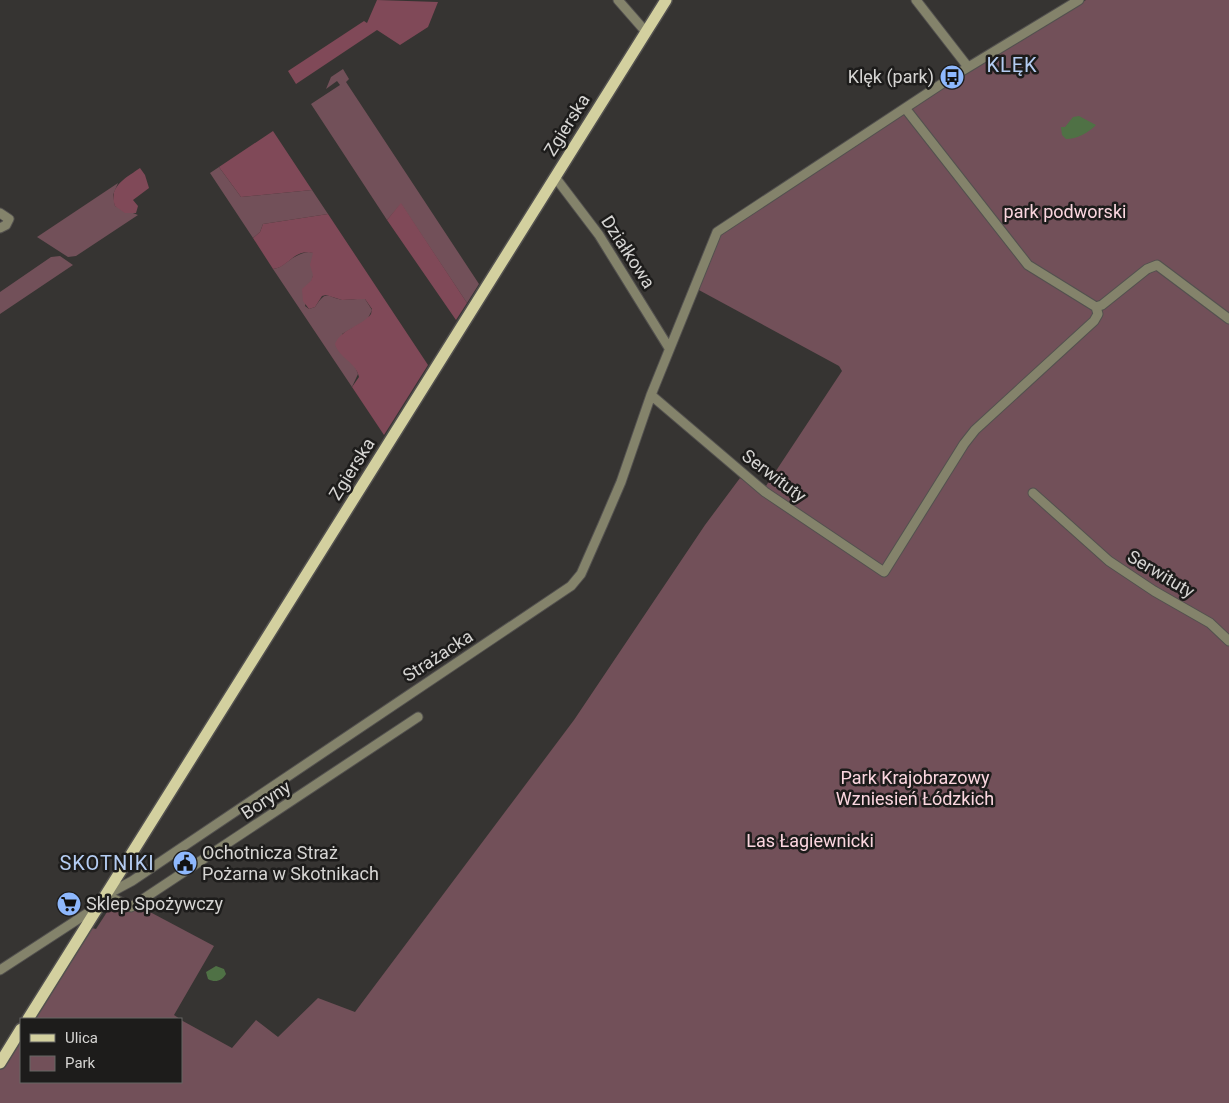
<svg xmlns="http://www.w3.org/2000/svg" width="1229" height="1103" font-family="Roboto,sans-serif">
	<rect width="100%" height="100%" fill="#363432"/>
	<!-- green -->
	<path fill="#725059" d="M1086,0h143v1103h-1229v-33l21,-34v46h160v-62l51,28 24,-28 22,17 40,-39 37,14 219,-292 131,-195 35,-47 22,14 80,-121 -3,-5 -142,-77 23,-58 185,-121z
		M343,69l6,10 -3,3 133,202 -12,19 -66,-99 -14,16 -76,-116 29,-19 -3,-4 -11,8 5,-12z
		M219,167l22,30 71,-7 16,24 -65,10 -3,8 -7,6 -43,-65z
		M118,183l-5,12 2,11 23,9 -62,41 -8,1 -31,-20z
		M309,252l4,1 1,19 -9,34 4,3 6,-2c13,-20 12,-8 30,-7 7,0 13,-2 20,-1l7,11 -5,10 -25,14 16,40 -6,13 -79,-118c12,-1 18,-15 36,-17z
		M60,256l13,9 -73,49v-22l51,-35z
		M118,895l96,51 -40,69 6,4h-148l56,-92 8,2z"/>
	<!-- forest -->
	<path fill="#804958" d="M377,0l61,2 -10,25 -28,18 -23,-15 -81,54 -8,-13 76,-50 3,2z
		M273,131l39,59 -71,7 -22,-30z
		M140,168l5,7 4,13 -16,12 5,6 -2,7h-11l-10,-7c-7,-20 11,-28 25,-38z
		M401,203l66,100 -11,17 -69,-100z
		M328,214l100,151 -44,70 -32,-48 7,-10c-3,-15 -20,-19 -24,-33 6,-15 27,-18 36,-30l1,-5 -7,-10 -23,1 -16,-5 -4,1 -7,11 -6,2 -6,-8 -1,-12 9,-8 2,-6 -3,-10 3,-12c-19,-5 -25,15 -40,16l-20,-31 7,-6 3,-8z"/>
	<!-- water -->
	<path fill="#4f7145" d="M1079,116l17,9c-8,8 -19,14 -30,14l-4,-4 -1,-8h4l8,-10z
		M216,966l8,3 2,5c-4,7 -11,9 -18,5l-2,-7z"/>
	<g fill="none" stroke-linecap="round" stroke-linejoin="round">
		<defs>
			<path id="minor" d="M618,0l28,32
				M916,0l52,67
				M905,108l123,157 68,42 6,-2 45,-36 10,-4 72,54
				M555,177l44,58 70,113
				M0,213l9,6 -3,6 -6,3
				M651,395l114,97 119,80 80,-128 11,-14 119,-109 4,-7 -2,-7
				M1033,493l76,68 45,30 56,32 19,18
				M106,895l26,-14 439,-295 10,-12 22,-50 18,-42 30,-87 66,-163 235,-155 127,-77
				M106,895l25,12 287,-190
				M0,970l86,-56 11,-5"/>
			<path id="major" d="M28,1019l638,-1019
				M0,1063l21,-34"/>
		</defs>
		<!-- minor casing -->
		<use href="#minor" stroke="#53514f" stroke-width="11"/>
		<!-- major casing -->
		<use href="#major" stroke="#53514f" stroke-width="14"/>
		<!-- minor -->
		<use href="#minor" stroke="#84836b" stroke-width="9"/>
		<!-- major -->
		<use href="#major" stroke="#d3d09f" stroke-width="11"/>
	</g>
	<!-- icons -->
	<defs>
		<symbol id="bus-disc" viewBox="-11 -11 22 22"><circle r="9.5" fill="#8eb8fd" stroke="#1d1c1b"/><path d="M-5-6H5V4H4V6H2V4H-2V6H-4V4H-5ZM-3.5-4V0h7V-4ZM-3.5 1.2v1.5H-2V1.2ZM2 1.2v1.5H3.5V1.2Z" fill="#111"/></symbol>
		<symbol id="civic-disc" viewBox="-11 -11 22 22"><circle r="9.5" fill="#8eb8fd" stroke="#1d1c1b"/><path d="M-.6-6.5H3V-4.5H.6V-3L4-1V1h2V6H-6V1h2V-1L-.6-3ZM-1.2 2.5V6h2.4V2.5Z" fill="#111"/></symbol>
		<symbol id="supermarket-disc" viewBox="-11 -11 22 22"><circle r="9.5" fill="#8eb8fd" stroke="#1d1c1b"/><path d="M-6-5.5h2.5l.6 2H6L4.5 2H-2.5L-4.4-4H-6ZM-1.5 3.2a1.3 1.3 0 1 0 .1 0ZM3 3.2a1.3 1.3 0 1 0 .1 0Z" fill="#111"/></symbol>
	</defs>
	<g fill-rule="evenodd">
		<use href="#bus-disc" x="938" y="63" width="28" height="28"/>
		<use href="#civic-disc" x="171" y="849" width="28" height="28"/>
		<use href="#supermarket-disc" x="55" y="890" width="28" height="28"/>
	</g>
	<g text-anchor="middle" stroke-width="5" stroke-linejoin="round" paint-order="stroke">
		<!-- poi labels -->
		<g font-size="18" fill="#d6d5d3" stroke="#1d1c1b" text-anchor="start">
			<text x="934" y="83" text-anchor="end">Klęk (park)</text>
			<text x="202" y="859">Ochotnicza Straż<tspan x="202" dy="21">Pożarna w Skotnikach</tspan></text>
			<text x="86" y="910">Sklep Spożywczy</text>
		</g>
		<!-- street labels -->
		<g font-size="18" fill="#d6d5d3" stroke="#1d1c1b">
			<text transform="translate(567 125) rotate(-58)" y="6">Zgierska</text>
			<text transform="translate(628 252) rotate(57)" y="6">Działkowa</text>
			<text transform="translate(352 469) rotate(-58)" y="6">Zgierska</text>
			<text transform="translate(774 476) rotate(37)" y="6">Serwituty</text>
			<text transform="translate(1161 574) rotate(31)" y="6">Serwituty</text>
			<text transform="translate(438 656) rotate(-33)" y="6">Strażacka</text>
			<text transform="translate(266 800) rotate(-33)" y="6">Boryny</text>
		</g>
		<!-- park labels -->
		<g font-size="18" fill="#fbd6df" stroke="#1d1c1b">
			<text x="1065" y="218">park podworski</text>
			<text x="915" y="784">Park Krajobrazowy<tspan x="915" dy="21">Wzniesień Łódzkich</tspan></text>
			<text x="810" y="847">Las Łagiewnicki</text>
		</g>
		<!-- quarter labels -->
		<g font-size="20" letter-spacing="1" fill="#b4ccf2" stroke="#1d1c1b">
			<text x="1012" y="72">KLĘK</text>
			<text x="107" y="870">SKOTNIKI</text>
		</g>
	</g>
	<!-- legend -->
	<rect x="20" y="1018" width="162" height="65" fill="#1d1c1b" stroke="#676665"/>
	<rect x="30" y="1034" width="25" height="8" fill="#d3d09f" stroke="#676665"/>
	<text x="65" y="1043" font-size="15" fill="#d6d5d3">Ulica</text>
	<rect x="30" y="1056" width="25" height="15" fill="#725059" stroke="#676665"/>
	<text x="65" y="1068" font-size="15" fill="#d6d5d3">Park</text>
</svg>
